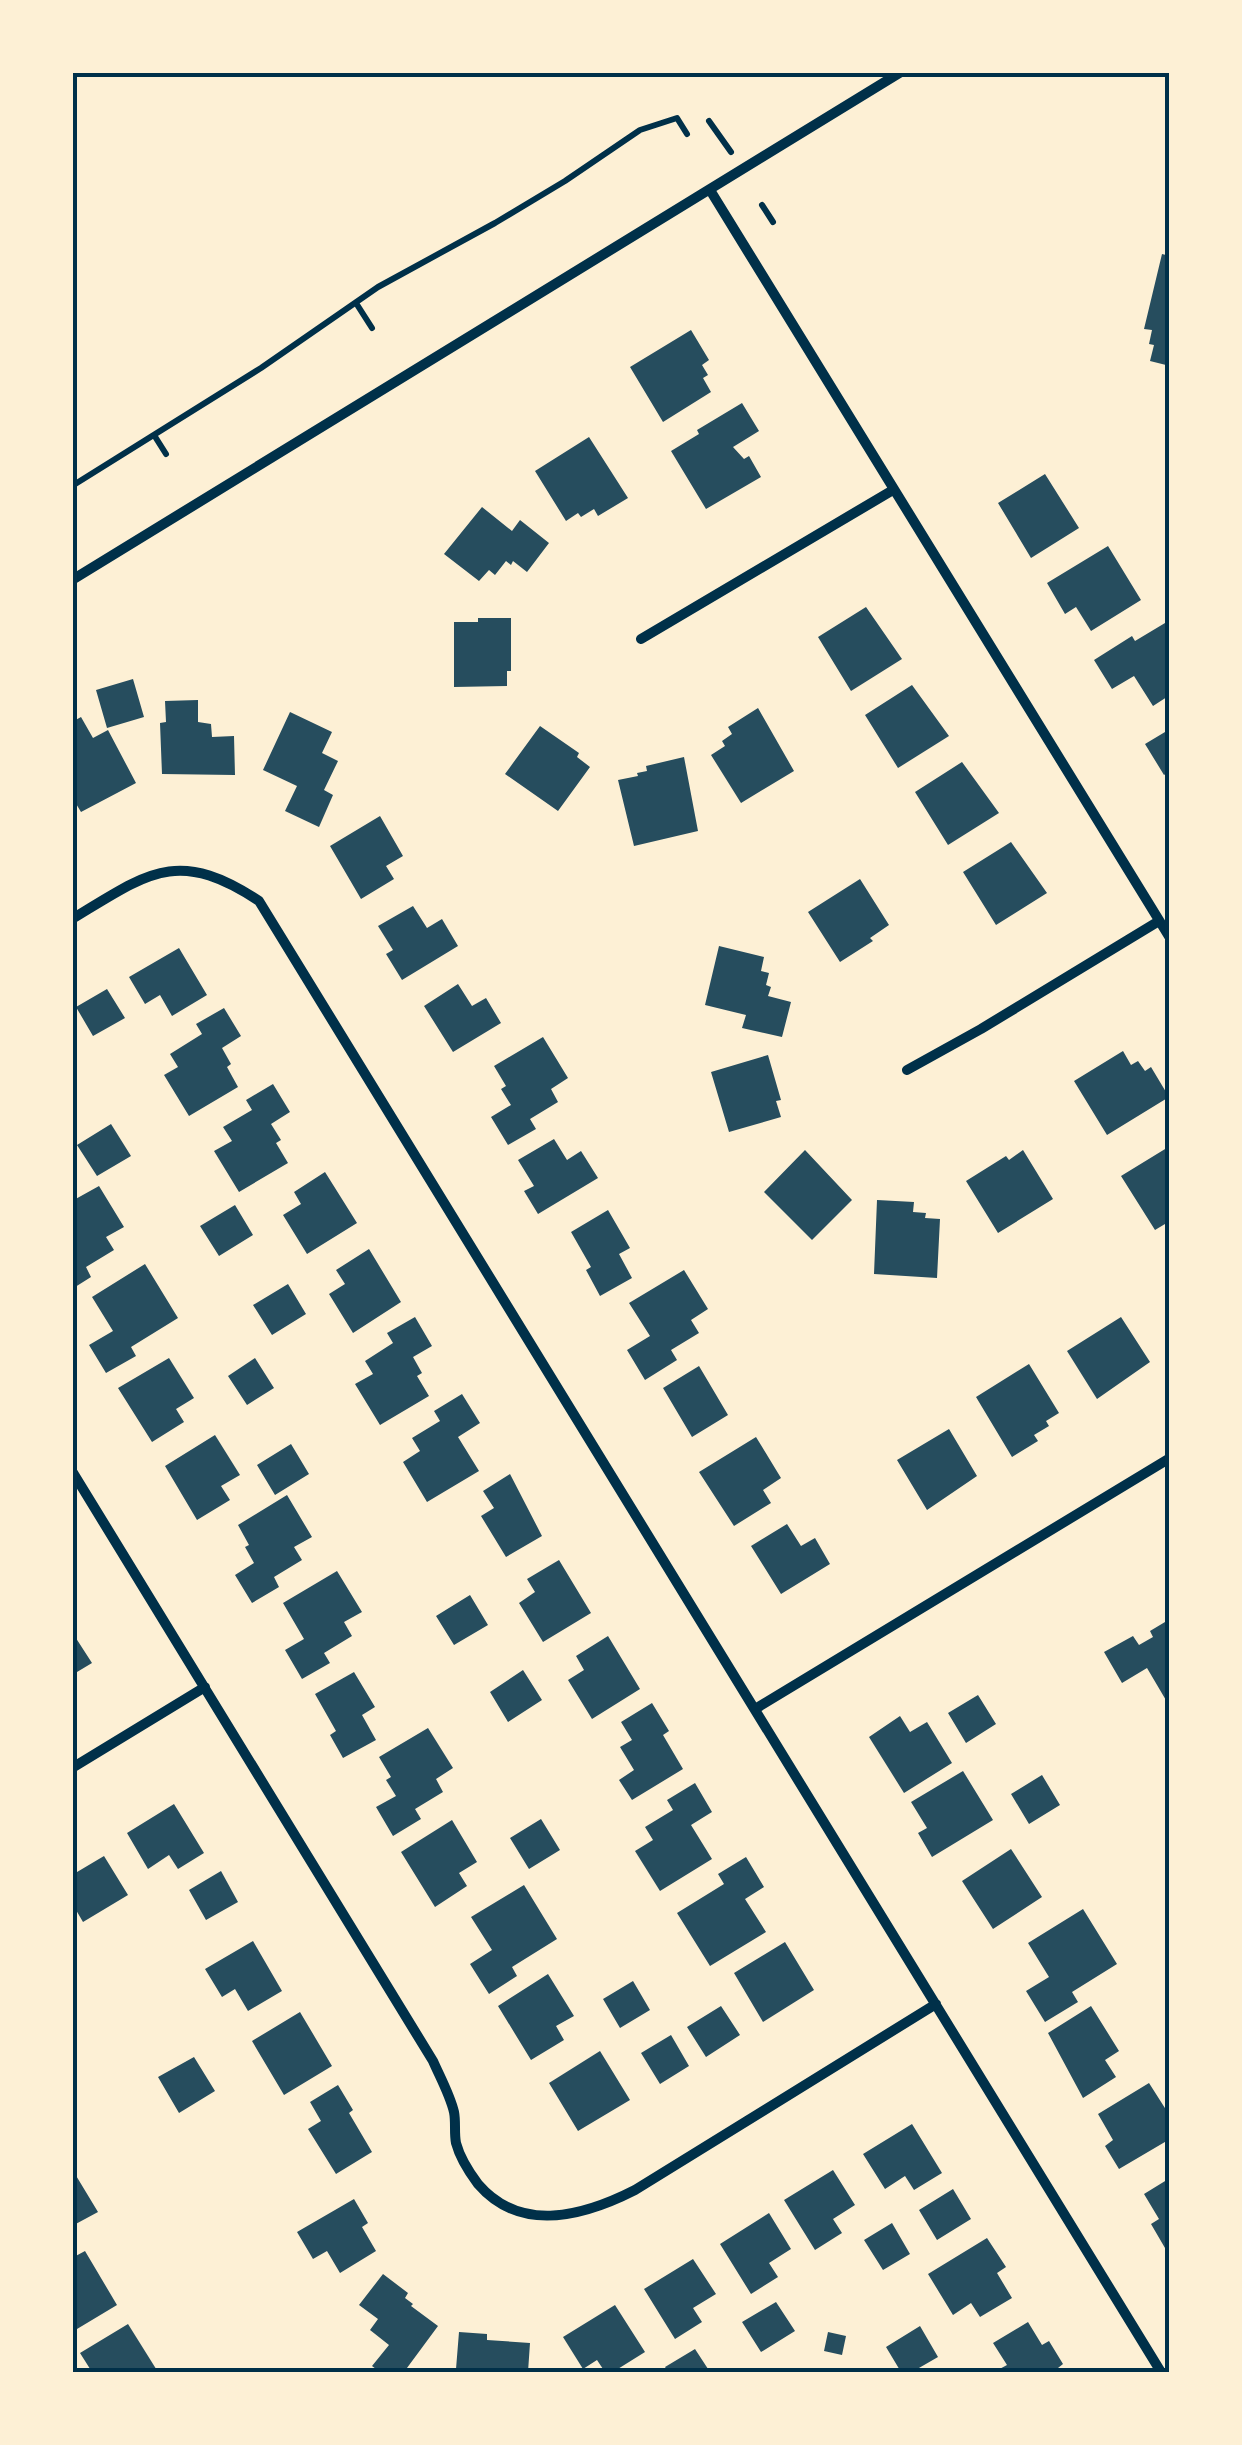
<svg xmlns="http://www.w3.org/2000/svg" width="1242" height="2445" font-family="Karla,sans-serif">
	<rect width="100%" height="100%" fill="#fdf0d5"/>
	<!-- building -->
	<path fill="#264d5e" d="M1162,254l8,2v110l-20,-5 4,-16 -5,-1 3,-14 -8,-1z
		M691,330l18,30 -7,5 6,10 -5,3 8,14 -48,30 -33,-55z
		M742,403l17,28 -26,16 11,12 5,-3 12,21 -55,32 -35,-58 28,-17 -2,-4z
		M589,437l39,61 -30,18 -4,-7 -13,8 -3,-4 -12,8 -31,-50z
		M1045,474l34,54 -48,30 -33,-55z
		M482,507l30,24 8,-11 29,23 -22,29 -14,-11 -2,4 -5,-4 -11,14 -6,-5 -10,11 -35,-27z
		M1108,546l33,54 -50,31 -15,-24 -11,7 -18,-31z
		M866,607l36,52 -51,32 -33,-54z
		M478,618h33v53h-4v15l-53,1v-65h24z
		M1170,620v75l-17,11 -19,-30 -22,13 -18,-29 38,-24 3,5z
		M133,679l11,38 -37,11 -11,-38z
		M912,685l37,51 -51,32 -33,-53z
		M198,700v22l13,2 1,13 22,-1 1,39 -73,-1 -2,-51 6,-1 -1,-21z
		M758,708l36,63 -53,32 -30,-48 14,-9 -3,-5 10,-7 -4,-7z
		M290,712l42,20 -10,21 16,8 -14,29 9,5 -14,32 -34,-16 12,-25 -34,-16z
		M81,717l12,21 15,-8 28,53 -55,29 -9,-15v-75z
		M540,726l39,27 -2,4 13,10 -32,44 -53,-37z
		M1170,729v42l-6,4 -19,-31z
		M684,757l14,74 -64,15 -16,-66 20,-4 -1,-3 10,-2 -1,-5z
		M962,762l37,51 -51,32 -33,-53z
		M380,816l23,40 -17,10 8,13 -33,20 -31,-53z
		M1011,842l36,51 -51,32 -33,-53z
		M860,879l29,46 -19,13 3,3 -33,21 -32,-50z
		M413,906l14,22 15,-9 16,27 -56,34 -16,-26 7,-4 -15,-24z
		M719,946l45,11 -3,14 8,2 -3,12 5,2 -3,9 23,6 -9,35 -40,-9 4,-13 -41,-10z
		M179,948l28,47 -35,21 -12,-21 -15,9 -16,-27z
		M458,984l14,22 14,-8 15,25 -48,29 -29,-46z
		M107,989l18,29 -32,18 -17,-29z
		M224,1008l17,28 -19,12 9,16 -4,3 11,20 -49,29 -25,-41 14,-8 -8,-13 32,-20 -6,-10z
		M543,1037l25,41 -17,11 7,13 -28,17 6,10 -28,16 -17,-28 20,-12 -10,-16 5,-3 -12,-20z
		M1123,1051l8,14 7,-4 7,10 6,-4 18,30 -62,38 -33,-54z
		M768,1055l13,45 -5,1 5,16 -52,15 -18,-60z
		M273,1084l17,28 -19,12 10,16 -5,3 12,20 -49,29 -25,-41 18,-10 -9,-14 29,-17 -6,-10z
		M111,1124l20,32 -34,20 -20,-31z
		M554,1139l13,21 14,-9 17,27 -60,36 -14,-23 10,-5 -16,-26z
		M1170,1146v75l-15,9 -34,-54z
		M805,1150l47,50 -40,40 -48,-48z
		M1023,1150l30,49 -55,34 -32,-52 40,-25 3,4z
		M325,1172l32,51 -50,31 -24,-39 18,-11 -7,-12z
		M99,1186l25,41 -18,10 8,13 -28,17 5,10 -19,12v-88z
		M877,1200l37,2 -1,10 13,1 -1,5 15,1 -3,59 -63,-4z
		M235,1205l18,30 -34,21 -19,-30z
		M608,1210l22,38 -11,6 13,24 -32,18 -14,-26 5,-3 -20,-35z
		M369,1249l32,53 -48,31 -24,-39 16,-10 -9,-14z
		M145,1264l33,54 -47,29 5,9 -30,17 -17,-28 24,-14 -21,-34z
		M684,1270l24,39 -17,11 8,13 -28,17 6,10 -32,20 -18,-30 23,-14 -21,-33z
		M288,1284l18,30 -34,21 -19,-30z
		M415,1317l17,29 -19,11 9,16 -5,3 12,20 -49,29 -25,-41 18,-10 -8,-13 28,-18 -6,-10z
		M1121,1317l29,45 -53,37 -30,-48z
		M169,1358l25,40 -18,11 8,13 -32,20 -34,-54z
		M255,1358l19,30 -27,17 -19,-29z
		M1029,1364l30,49 -13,8 3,5 -15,9 4,6 -26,16 -36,-60z
		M699,1366l29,49 -36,22 -29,-49z
		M462,1394l18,29 -22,14 21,34 -52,31 -24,-40 17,-11 -8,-13 28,-17 -6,-10z
		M949,1429l28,47 -50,34 -30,-50z
		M215,1435l25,40 -19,11 9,14 -33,20 -32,-54z
		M756,1437l25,41 -18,12 8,13 -37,23 -35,-54z
		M291,1444l18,30 -34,21 -18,-30z
		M510,1474l32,62 -36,21 -25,-41 13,-8 -11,-17z
		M287,1495l25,42 -18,10 8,13 -28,17 5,10 -27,16 -17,-28 19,-12 -9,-16 4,-2 -11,-20z
		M787,1524l14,22 14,-8 15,26 -49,30 -30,-48z
		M559,1560l32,53 -48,29 -24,-39 16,-11 -8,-13z
		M337,1571l25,41 -18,10 8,14 -28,17 6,10 -28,16 -17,-29 19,-11 -21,-36z
		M470,1595l18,30 -34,20 -18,-29z
		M1165,1622l5,4v81l-23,-39 -25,15 -18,-31 29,-16 6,9 14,-8 -3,-6z
		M72,1632l20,31 -20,12z
		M608,1636l32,53 -48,30 -24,-39 16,-10 -8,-14z
		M523,1670l19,30 -34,22 -18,-30z
		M354,1672l21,35 -13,8 14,25 -33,18 -13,-23 6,-4 -21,-37z
		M978,1695l18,29 -30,19 -18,-30z
		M652,1703l17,28 -6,4 20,34 -51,31 -13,-20 15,-10 -14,-23 12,-7 -11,-18z
		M900,1716l10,16 17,-10 25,41 -48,30 -35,-56z
		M428,1728l25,40 -17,11 7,13 -28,17 6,10 -28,17 -17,-29 20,-11 -10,-16 5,-3 -12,-20z
		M963,1771l30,49 -61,37 -14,-24 9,-5 -16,-26z
		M1042,1775l18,30 -31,19 -18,-30z
		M695,1783l17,29 -21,13 21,34 -52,32 -25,-40 18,-11 -8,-13 28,-17 -6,-10z
		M174,1804l30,49 -26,16 -9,-14 -21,14 -21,-36z
		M541,1819l19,31 -31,19 -19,-31z
		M452,1820l25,42 -18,11 8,13 -32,21 -34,-55z
		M1011,1849l31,48 -49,32 -31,-48z
		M104,1856l24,39 -45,27 -7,-12 -4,2v-37z
		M746,1857l18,30 -19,12 21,33 -56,34 -33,-53 47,-29 -6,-10z
		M221,1871l17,31 -32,18 -17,-30z
		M524,1885l33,54 -45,28 5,9 -28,18 -19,-30 22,-14 -21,-33z
		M1083,1909l34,55 -45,28 6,10 -33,20 -19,-31 23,-14 -21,-34z
		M253,1941l29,50 -34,20 -13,-22 -13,8 -17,-28z
		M785,1942l29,48 -51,32 -29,-49z
		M548,1974l26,42 -18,10 8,14 -33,20 -33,-54z
		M633,1981l17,29 -30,18 -17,-29z
		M721,2006l19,29 -34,22 -19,-30z
		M1091,2006l28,45 -14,9 11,17 -33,21 -35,-65z
		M300,2012l32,54 -48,29 -32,-54z
		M671,2035l18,31 -29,18 -19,-31z
		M600,2051l30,49 -52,31 -29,-48z
		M194,2057l21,34 -36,22 -21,-36z
		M1149,2083l21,33v23l-51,30 -14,-23 8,-6 -15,-26z
		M338,2085l15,25 -4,3 23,39 -36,22 -28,-45 13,-8 -11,-19z
		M912,2124l30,49 -28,17 -9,-14 -20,13 -22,-35z
		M72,2169l26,43 -26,14z
		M833,2170l22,35 -22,14 9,14 -27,17 -31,-50z
		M1170,2178v67l-5,3 -14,-24 8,-5 -15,-25z
		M953,2189l18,30 -34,21 -18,-30z
		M354,2199l14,24 -6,4 14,24 -36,22 -13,-22 -14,8 -16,-27z
		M769,2213l22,36 -22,14 9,14 -27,17 -31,-50z
		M892,2223l18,31 -27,16 -19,-30z
		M987,2238l19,29 -9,6 15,25 -32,19 -9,-14 -18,12 -25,-41z
		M85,2251l32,54 -45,27v-74z
		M693,2259l23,35 -23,14 9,14 -27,17 -31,-50z
		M383,2274l25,19 -3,5 8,6 -2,2 27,20 -34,46h-24l-8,-6 17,-21 -19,-15 8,-11 -19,-14z
		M776,2302l19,29 -34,21 -19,-30z
		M615,2305l30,47 -32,20h-8l-8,-12 -14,9 -20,-32z
		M1028,2322l14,23 7,-4 14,23 -10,8h-59l13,-7 -14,-22z
		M128,2324l30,48h-66l-12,-19z
		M920,2326l18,31 -26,15h-11l-15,-25z
		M459,2332l28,2v6l43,3 -2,29 -72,-3z
		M828,2332l18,4 -4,19 -18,-4z
		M695,2349l15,23h-42l-3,-5z"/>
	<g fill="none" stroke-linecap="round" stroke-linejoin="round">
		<!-- path -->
		<path stroke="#003049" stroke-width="6" d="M709,121l22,31
			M762,205l11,17
			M356,303l16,25
			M154,435l12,19
			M72,486l189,-118 117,-81 117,-64 70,-42 75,-51 37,-12 10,16"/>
		<!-- minor -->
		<path stroke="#003049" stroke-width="10" d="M710,190l460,748
			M72,580l829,-508
			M641,639l252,-149
			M72,919c76,-46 105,-72 187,-18l902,1471
			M907,1070l74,-41 178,-108
			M72,1471l361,590c7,16 17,34 21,51 2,10 0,21 2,31 4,15 13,29 22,41 43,50 106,32 157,6l301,-186
			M755,1709l415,-251
			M72,1768l133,-81"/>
	</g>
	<!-- border -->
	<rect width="1242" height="2445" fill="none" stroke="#fdf0d5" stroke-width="150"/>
	<rect x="75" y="75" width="1092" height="2295" fill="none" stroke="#003049" stroke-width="4"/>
</svg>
